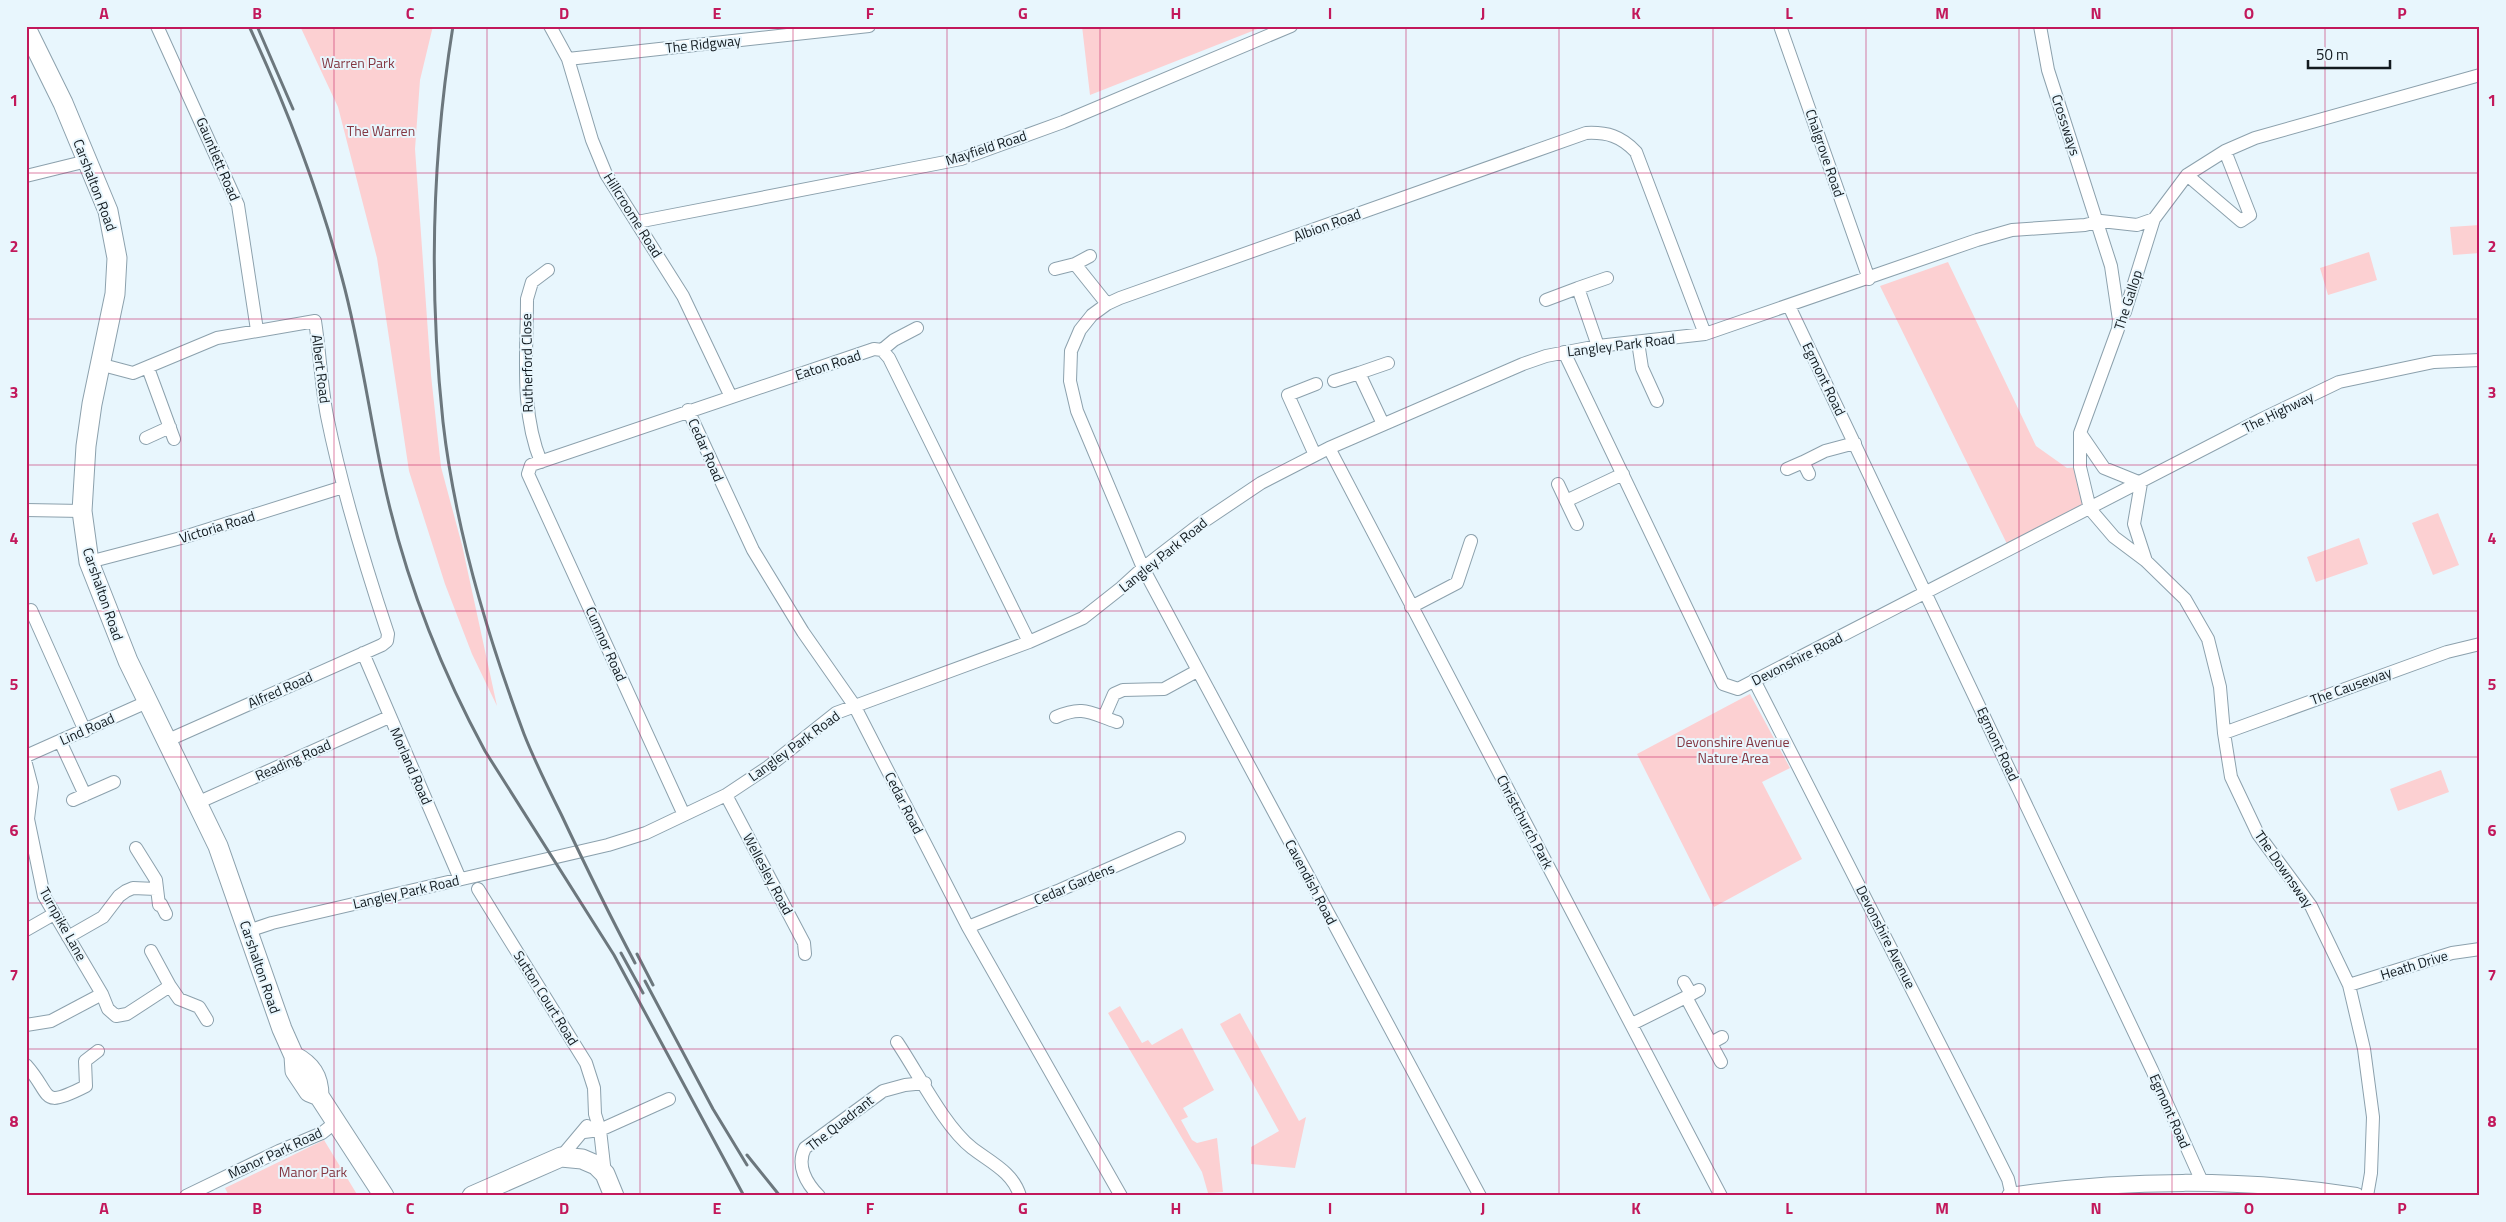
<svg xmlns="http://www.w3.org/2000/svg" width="2506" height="1222" font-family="'Titillium Web',sans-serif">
	<rect width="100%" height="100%" fill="#e8f6fd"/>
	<!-- green -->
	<path fill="#fcd0d2" d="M300,26h133l-13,54 -5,69 16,226 10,92 21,78 35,161 -25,-52 -27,-70 -36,-113 -32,-213 -39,-151z
		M1082,26h183l-175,69z
		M2480,225v28l-27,2 -3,-28z
		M2369,252l8,28 -49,15 -8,-27z
		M1948,262l88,184 31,22 13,-1 10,42 -80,41 -130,-264z
		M2438,513l21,52 -26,10 -21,-52z
		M2359,538l9,26 -52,18 -9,-25z
		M1750,694l40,74 -28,14 40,77 -88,48 -77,-153z
		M2441,770l8,22 -51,19 -8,-22z
		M1120,1006l22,37 6,-3 4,5 30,-17 32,62 -31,18 5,9 -7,3 11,20 5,3 20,-5 6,54 -15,1 -6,-21 -94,-159z
		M1240,1013l59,108 7,-4 -11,51 -44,-4v-17l28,-16 -59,-107z
		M324,1140l34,56h-129l-4,-8z"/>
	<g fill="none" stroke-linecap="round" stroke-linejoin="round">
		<defs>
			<path id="minor" d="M157,26l81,179 19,125
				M550,26l18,33 24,81 14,34 77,122 48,101
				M1780,26l89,253
				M2040,26l8,44 63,196 8,54
				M568,59l301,-33
				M2187,175l54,46 9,-6 -25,-64
				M26,176l61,-15
				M637,222l324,-63 102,-37 228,-96
				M1090,256l-15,8 32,40
				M1055,269l20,-5
				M1578,288l29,-10
				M1546,300l32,-12 20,58
				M1789,306l363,764 51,114
				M1638,342l4,26 15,33
				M882,350l12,-10 23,-12
				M1564,352l159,332 15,5 522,-269 79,-38 95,-20 46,-2
				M99,364l34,9 84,-35 98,-17c5,32 6,64 12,95 15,74 37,146 61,218l-1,7 -5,4 -216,96
				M148,368l26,71
				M1334,381l25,-8
				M688,410l65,140 50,82 51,73 114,222 153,269
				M1383,424l-24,-51 29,-10
				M2080,433l24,35 37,15 -7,41 12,37
				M146,438l24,-11
				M1329,448l392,748
				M1315,455l-27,-60 28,-11
				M541,462c-21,-51 -14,-108 -14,-163l5,-17 16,-12
				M1787,469l16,-7
				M1809,474l-6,-12 22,-11 30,-8
				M1558,484l8,17 57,-27
				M1566,501l11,23
				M26,510l56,1
				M89,562l92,-24 162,-51
				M1411,607l46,-24 14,-42
				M31,610l54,121
				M363,653l97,226
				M1754,680l225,441 29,58 4,17
				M1056,717c27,-12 34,-4 61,5
				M1104,717l10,-23 9,-4 41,-1 33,-18
				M2224,733l223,-81 33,-8
				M60,741l25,54
				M26,756l121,-54
				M26,764l6,23 -4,32 16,77 58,98 6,15 8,7 11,-2 43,-28 9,13 20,8 8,13
				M726,795l78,148 1,11
				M73,800l41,-18
				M197,803l192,-86
				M684,815l-156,-341 3,-9 343,-116 8,1 7,8 140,284
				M136,848l20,32 3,25 2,-1 5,10
				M478,889l108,174 8,25 1,26 5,16 5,44
				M968,927l92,-37 119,-52
				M26,930l28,-16
				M248,931l24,-8 336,-78 38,-12 80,-38 42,-28 68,-54 193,-71 54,-24 38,-30 22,-20 57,-44 61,-41 68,-35 194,-84 23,-8 52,-10 107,-12 272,-94 35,-10 73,-5 16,-4 36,4 17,-6
				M68,937l35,-20 16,-21 7,-5 7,-3 23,1
				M151,951l19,35
				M1684,982l7,12
				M2349,985l103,-32 28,-4
				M1686,997l13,-7
				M1632,1024l54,-27 35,65
				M26,1025l25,-4 51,-27
				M897,1042c21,31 47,84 75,106 18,14 41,24 48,48
				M1711,1043l11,-6
				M26,1065c27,30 13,45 60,21l-1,-25 13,-10
				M584,1132l16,-2 69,-31
				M561,1157l26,-31
				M186,1196l93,-45 43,-18 14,-11
				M819,1196c-13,-13 -23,-31 -14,-48l78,-57 22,-6 20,-2
				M1480,1196l-337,-628 -66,-157 -7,-30 1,-30 9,-21 12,-15 15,-11 13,-6 466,-165c21,-1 35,3 50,19l69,182
				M2367,1196l4,-23 2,-56 -9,-68 -15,-64 -38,-79 -53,-72 -27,-57 -7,-44 -4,-46 -12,-48 -23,-40 -39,-38 -32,-24 -24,-28 -10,-42v-34l38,-104 1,-9 6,-8 29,-93 33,-44 38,-24 30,-13 225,-63"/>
			<path id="major" d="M2010,1196c112,-17 234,-18 346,0"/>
			<path id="highway" d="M26,28l37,75 45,108 9,47 -2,36 -23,110 -6,42 -4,65 7,51 39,99 90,185 64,183 12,27 1,15 14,21 10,4
				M294,1056c17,9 25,20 25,40l65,100
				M472,1196l89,-39 21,2 14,6 9,9 9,22"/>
		</defs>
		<!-- minor casing -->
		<use href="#minor" stroke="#8ca1ad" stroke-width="14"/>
		<!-- major casing -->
		<use href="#major" stroke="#8ca1ad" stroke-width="18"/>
		<!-- highway casing -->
		<use href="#highway" stroke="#8ca1ad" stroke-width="21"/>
		<!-- minor -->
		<use href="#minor" stroke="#fff" stroke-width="12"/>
		<!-- major -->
		<use href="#major" stroke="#fff" stroke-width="16"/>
		<!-- highway -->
		<use href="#highway" stroke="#fff" stroke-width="19"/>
		<!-- rail -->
		<path stroke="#6c777d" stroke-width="3" d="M249,26c38,82 70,165 93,252 18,66 27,134 41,200 20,94 56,188 102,273l129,204 130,241
			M257,26l36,83
			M453,26c-21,130 -24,265 -10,396 12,106 44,213 81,312 11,28 24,54 37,80 24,51 48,100 74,149
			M621,953l22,40
			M637,954l16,31
			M645,981l68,128 34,56
			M747,1155l33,41"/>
	</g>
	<!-- grid -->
	<path fill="none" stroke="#c2185b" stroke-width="1" stroke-opacity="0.55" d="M181,26v1170M334,26v1170M487,26v1170M640,26v1170M793,26v1170M947,26v1170M1100,26v1170M1253,26v1170M1406,26v1170M1559,26v1170M1713,26v1170M1866,26v1170M2019,26v1170M2172,26v1170M2325,26v1170M26,173h2454M26,319h2454M26,465h2454M26,611h2454M26,757h2454M26,903h2454M26,1049h2454"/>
	<g text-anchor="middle" stroke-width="4" stroke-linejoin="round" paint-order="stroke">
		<!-- street labels -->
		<g font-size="14" fill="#121a1f" stroke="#e8f6fd">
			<text transform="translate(703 44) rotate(-6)" y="5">The Ridgway</text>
			<text transform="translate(2066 125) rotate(72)" y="5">Crossways</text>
			<text transform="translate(986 148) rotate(-18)" y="5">Mayfield Road</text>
			<text transform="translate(1825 153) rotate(71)" y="5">Chalgrove Road</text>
			<text transform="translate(218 159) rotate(67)" y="5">Gauntlett Road</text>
			<text transform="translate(95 185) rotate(69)" y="5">Carshalton Road</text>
			<text transform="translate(633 215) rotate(58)" y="5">Hillcroome Road</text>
			<text transform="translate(1327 225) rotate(-20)" y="5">Albion Road</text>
			<text transform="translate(2128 300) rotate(-72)" y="5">The Gallop</text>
			<text transform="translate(1621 345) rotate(-7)" y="5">Langley Park Road</text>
			<text transform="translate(527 363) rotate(-91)" y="5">Rutherford Close</text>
			<text transform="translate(828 365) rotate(-18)" y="5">Eaton Road</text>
			<text transform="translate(321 369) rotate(83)" y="5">Albert Road</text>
			<text transform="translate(1824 379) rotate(64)" y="5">Egmont Road</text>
			<text transform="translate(2278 412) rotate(-26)" y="5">The Highway</text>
			<text transform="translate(706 450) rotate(66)" y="5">Cedar Road</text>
			<text transform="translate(217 527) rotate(-17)" y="5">Victoria Road</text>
			<text transform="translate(1163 555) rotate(-39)" y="5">Langley Park Road</text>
			<text transform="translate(103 594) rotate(71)" y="5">Carshalton Road</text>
			<text transform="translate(606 644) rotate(66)" y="5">Cumnor Road</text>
			<text transform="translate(1797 659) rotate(-27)" y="5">Devonshire Road</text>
			<text transform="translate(2351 686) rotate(-20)" y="5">The Causeway</text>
			<text transform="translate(280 690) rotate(-24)" y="5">Alfred Road</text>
			<text transform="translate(87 729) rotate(-24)" y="5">Lind Road</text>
			<text transform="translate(1998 744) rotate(65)" y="5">Egmont Road</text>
			<text transform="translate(794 746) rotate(-36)" y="5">Langley Park Road</text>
			<text transform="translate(293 760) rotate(-24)" y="5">Reading Road</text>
			<text transform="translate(411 766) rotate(66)" y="5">Morland Road</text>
			<text transform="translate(904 803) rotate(63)" y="5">Cedar Road</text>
			<text transform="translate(1525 822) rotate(62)" y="5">Christchurch Park</text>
			<text transform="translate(2284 869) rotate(55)" y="5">The Downsway</text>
			<text transform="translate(768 874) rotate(62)" y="5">Wellesley Road</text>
			<text transform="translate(1311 882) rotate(62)" y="5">Cavendish Road</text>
			<text transform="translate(1074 884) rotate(-23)" y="5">Cedar Gardens</text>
			<text transform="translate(406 892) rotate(-13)" y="5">Langley Park Road</text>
			<text transform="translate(63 924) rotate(61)" y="5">Turnpike Lane</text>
			<text transform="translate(1886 937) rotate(63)" y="5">Devonshire Avenue</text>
			<text transform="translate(2414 965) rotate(-17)" y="5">Heath Drive</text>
			<text transform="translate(260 967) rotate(71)" y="5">Carshalton Road</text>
			<text transform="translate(546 998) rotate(58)" y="5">Sutton Court Road</text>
			<text transform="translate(2170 1111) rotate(66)" y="5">Egmont Road</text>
			<text transform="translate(840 1123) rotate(-38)" y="5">The Quadrant</text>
			<text transform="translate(275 1153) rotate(-25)" y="5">Manor Park Road</text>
		</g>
		<!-- park labels -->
		<g font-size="14" fill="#853843" stroke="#e8f6fd">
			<text x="358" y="68">Warren Park</text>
			<text x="381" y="136">The Warren</text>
			<text x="1733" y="747">Devonshire Avenue<tspan x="1733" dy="16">Nature Area</tspan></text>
			<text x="313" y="1177">Manor Park</text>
		</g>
	</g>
	<!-- border -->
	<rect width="2506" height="1222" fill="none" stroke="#e8f6fd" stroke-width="55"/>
	<!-- scale -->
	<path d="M2308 60v8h82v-8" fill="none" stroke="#121a1f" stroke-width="2.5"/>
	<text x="2316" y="60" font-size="15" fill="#121a1f" stroke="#e8f6fd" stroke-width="4" paint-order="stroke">50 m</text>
	<rect x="28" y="28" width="2450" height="1166" fill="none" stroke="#c2185b" stroke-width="2"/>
	<g font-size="16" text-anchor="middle" font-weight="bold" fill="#c2185b">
		<text x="104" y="19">A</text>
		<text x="257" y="19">B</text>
		<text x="410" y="19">C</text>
		<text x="564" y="19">D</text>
		<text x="717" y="19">E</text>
		<text x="870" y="19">F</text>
		<text x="1023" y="19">G</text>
		<text x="1176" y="19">H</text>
		<text x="1330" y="19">I</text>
		<text x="1483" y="19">J</text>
		<text x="1636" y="19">K</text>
		<text x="1789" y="19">L</text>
		<text x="1942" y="19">M</text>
		<text x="2096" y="19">N</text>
		<text x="2249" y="19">O</text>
		<text x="2402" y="19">P</text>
		<text x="14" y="106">1</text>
		<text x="2492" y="106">1</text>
		<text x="14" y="252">2</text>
		<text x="2492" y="252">2</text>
		<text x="14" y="398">3</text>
		<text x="2492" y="398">3</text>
		<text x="14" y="544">4</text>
		<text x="2492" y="544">4</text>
		<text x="14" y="690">5</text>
		<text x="2492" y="690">5</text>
		<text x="14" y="836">6</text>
		<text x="2492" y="836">6</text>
		<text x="14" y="981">7</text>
		<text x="2492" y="981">7</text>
		<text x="14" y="1127">8</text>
		<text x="2492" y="1127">8</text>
		<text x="104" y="1214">A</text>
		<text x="257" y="1214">B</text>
		<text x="410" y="1214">C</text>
		<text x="564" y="1214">D</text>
		<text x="717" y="1214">E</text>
		<text x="870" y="1214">F</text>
		<text x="1023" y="1214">G</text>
		<text x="1176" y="1214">H</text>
		<text x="1330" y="1214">I</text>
		<text x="1483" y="1214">J</text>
		<text x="1636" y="1214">K</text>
		<text x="1789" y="1214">L</text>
		<text x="1942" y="1214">M</text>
		<text x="2096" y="1214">N</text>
		<text x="2249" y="1214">O</text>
		<text x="2402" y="1214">P</text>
	</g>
</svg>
